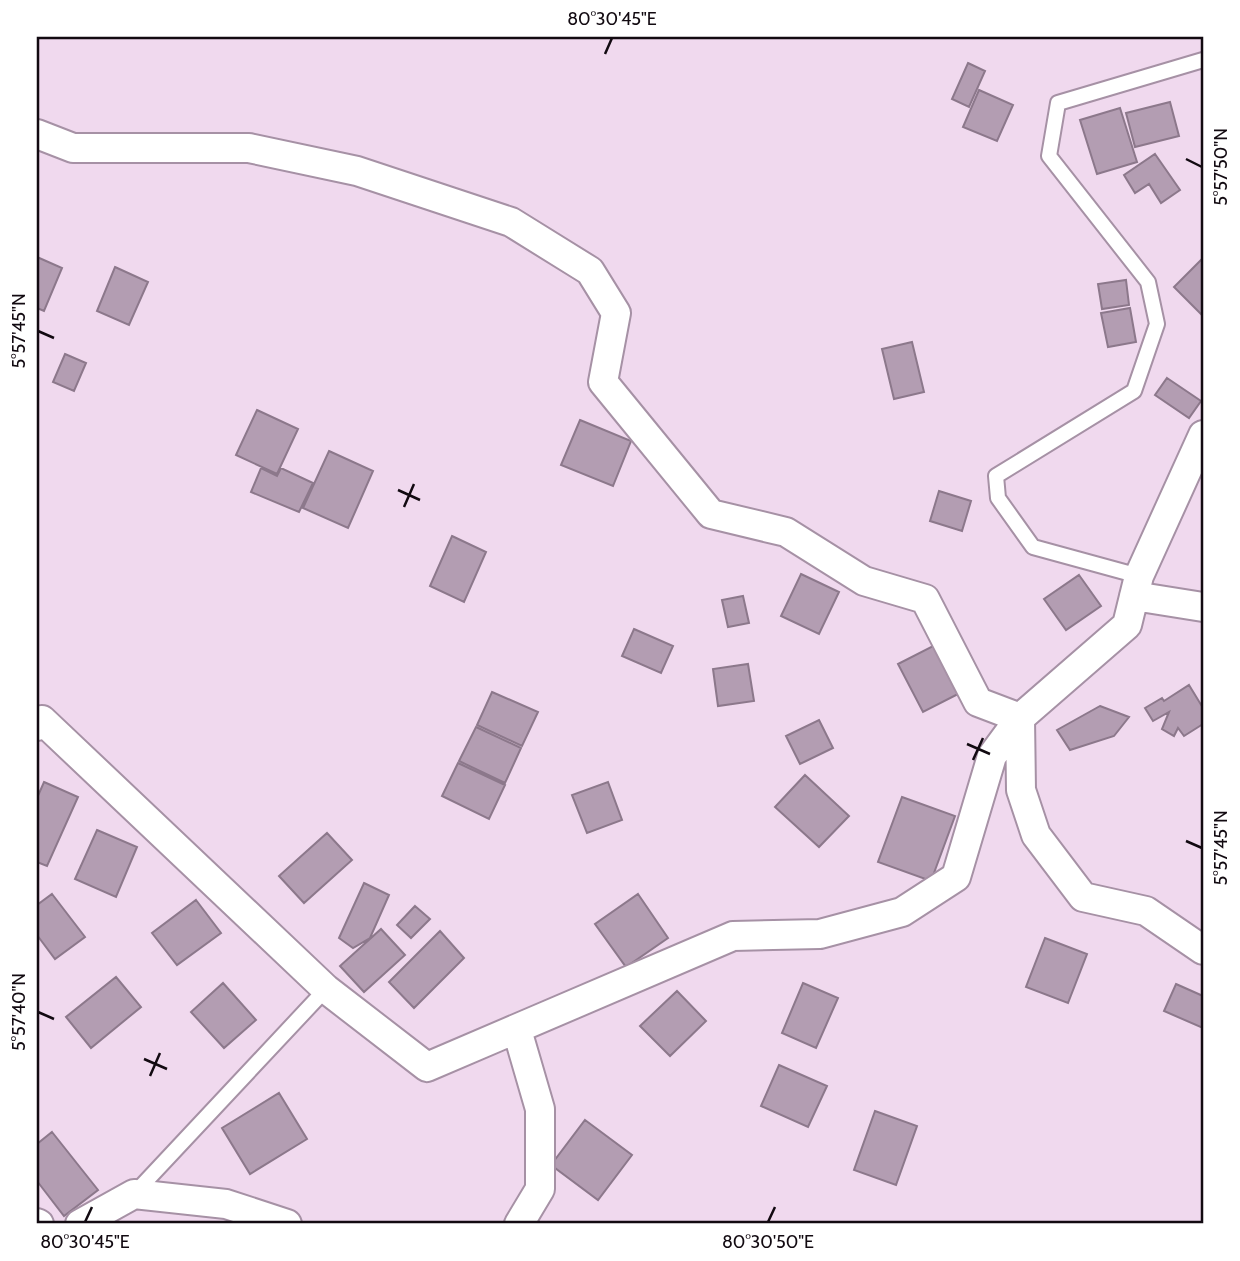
<svg xmlns="http://www.w3.org/2000/svg" width="1240" height="1261" font-family="Cabin,sans-serif">
	<rect width="100%" height="100%" fill="#f0d9ee"/>
	<!-- building -->
	<path fill="#b39db2" stroke="#8c788b" stroke-width="2" d="M968,63l17,8 -16,36 -17,-8z
		M979,90l34,15 -16,36 -34,-14z
		M1170,102l9,34 -44,11 -9,-34z
		M1120,108l17,54 -40,12 -17,-54z
		M1155,154l25,36 -19,13 -12,-19 -14,9 -11,-18z
		M37,257l25,11 -18,43 -7,-3z
		M1203,258v56l-1,1 -28,-28z
		M115,267l33,15 -19,43 -32,-14z
		M1126,280l3,25 -27,4 -4,-25z
		M1130,308l6,34 -28,5 -7,-34z
		M912,342l12,50 -30,7 -12,-50z
		M65,354l21,9 -12,28 -21,-9z
		M1167,378l34,23 -12,17 -34,-23z
		M257,410l41,19 -21,45 -41,-19z
		M580,420l51,21 -18,45 -52,-21z
		M329,451l44,20 -25,57 -45,-20z
		M261,468l16,8 4,-8 32,15 -14,29 -48,-20z
		M939,491l32,10 -9,30 -32,-10z
		M452,536l34,16 -22,50 -34,-16z
		M801,574l38,18 -20,42 -38,-18z
		M1079,575l22,31 -35,24 -22,-31z
		M743,596l6,27 -21,4 -6,-27z
		M634,629l39,17 -12,27 -39,-17z
		M935,645l25,48 -37,19 -25,-48z
		M748,664l6,37 -36,5 -5,-37z
		M1189,685l14,23v16l-19,12 -6,-8 -4,8 -12,-7 7,-17 -16,9 -8,-13 17,-10 2,3z
		M492,692l46,20 -16,34 -45,-21z
		M1100,706l29,11 -15,19 -44,14 -13,-20z
		M819,720l14,28 -33,16 -14,-28z
		M476,727l45,21 -16,35 -46,-22z
		M458,763l47,22 -16,34 -47,-23z
		M805,775l44,41 -30,31 -44,-40z
		M44,782l34,15 -31,69 -10,-4v-64z
		M608,782l14,38 -35,13 -15,-38z
		M902,797l53,19 -24,65 -53,-19z
		M97,830l40,17 -21,50 -41,-18z
		M327,833l25,27 -48,43 -25,-27z
		M364,883l25,12 -19,43 -17,10 -14,-10z
		M52,894l33,43 -30,22 -18,-24v-30z
		M638,894l30,44 -42,29 -31,-43z
		M196,900l25,33 -44,32 -25,-32z
		M415,906l15,13 -19,19 -14,-13z
		M381,929l24,26 -41,37 -24,-26z
		M440,931l24,27 -50,50 -25,-26z
		M1045,938l42,16 -19,49 -42,-16z
		M116,977l25,30 -50,41 -25,-31z
		M223,983l33,37 -32,28 -33,-36z
		M803,983l35,15 -22,50 -34,-15z
		M1176,984l27,12v32l-39,-17z
		M677,991l29,30 -36,35 -30,-30z
		M779,1065l48,21 -19,41 -47,-21z
		M279,1093l28,46 -57,35 -28,-46z
		M875,1111l42,15 -21,59 -42,-15z
		M585,1120l47,35 -34,45 -47,-35z
		M52,1132l46,58 -34,26 -27,-35v-37z"/>
	<g fill="none" stroke-linecap="round" stroke-linejoin="round">
		<defs>
			<path id="service" d="M1139,576l-106,-29 -35,-49 -2,-22 138,-85 23,-67 -9,-42 -99,-126 9,-53 145,-43
				M134,1194l192,-205"/>
			<path id="minor" d="M37,134l36,14h176l108,23 154,51 79,49 26,42 -13,69 108,132 75,18 78,49 61,18 53,103 42,16 -28,38 -36,121 -54,35 -82,22 -87,2 -306,131 -101,-78 -284,-269 -5,6
				M1203,435l-64,141 -12,49 -107,93 1,72 15,45 47,62 63,14 57,39
				M1134,596l69,11
				M517,1030l23,79v80l-21,35
				M37,1223l2,1
				M80,1224l54,-30 92,10 61,20"/>
		</defs>
		<!-- service casing -->
		<use href="#service" stroke="#a691a5" stroke-width="18"/>
		<!-- minor casing -->
		<use href="#minor" stroke="#a691a5" stroke-width="32"/>
		<!-- service -->
		<use href="#service" stroke="#fff" stroke-width="14"/>
		<!-- minor -->
		<use href="#minor" stroke="#fff" stroke-width="28"/>
	</g>
	<!-- ticks -->
	<path fill="none" stroke="#120a11" stroke-width="2.5" d="M605,54l7,-16M1186,159l16,8M38,331l16,7M398,490l22,10M404,507l10,-23M967,744l23,10M973,760l10,-22M1186,841l16,7M38,1012l16,7M144,1059l23,10M150,1076l10,-23M85,1222l7,-15M768,1222l7,-15"/>
	<!-- border -->
	<rect width="1240" height="1261" fill="none" stroke="#ffffff" stroke-width="77"/>
	<rect x="38" y="38" width="1164" height="1184" fill="none" stroke="#120a11" stroke-width="2.5"/>
	<g font-size="18" text-anchor="middle" fill="#120a11">
		<text x="612" y="25">80°30'45"E</text>
		<text transform="translate(1221 167) rotate(-90)" y="6">5°57'50"N</text>
		<text transform="translate(19 331) rotate(-90)" y="6">5°57'45"N</text>
		<text transform="translate(1221 848) rotate(-90)" y="6">5°57'45"N</text>
		<text transform="translate(19 1012) rotate(-90)" y="6">5°57'40"N</text>
		<text x="85" y="1248">80°30'45"E</text>
		<text x="768" y="1248">80°30'50"E</text>
	</g>
</svg>
